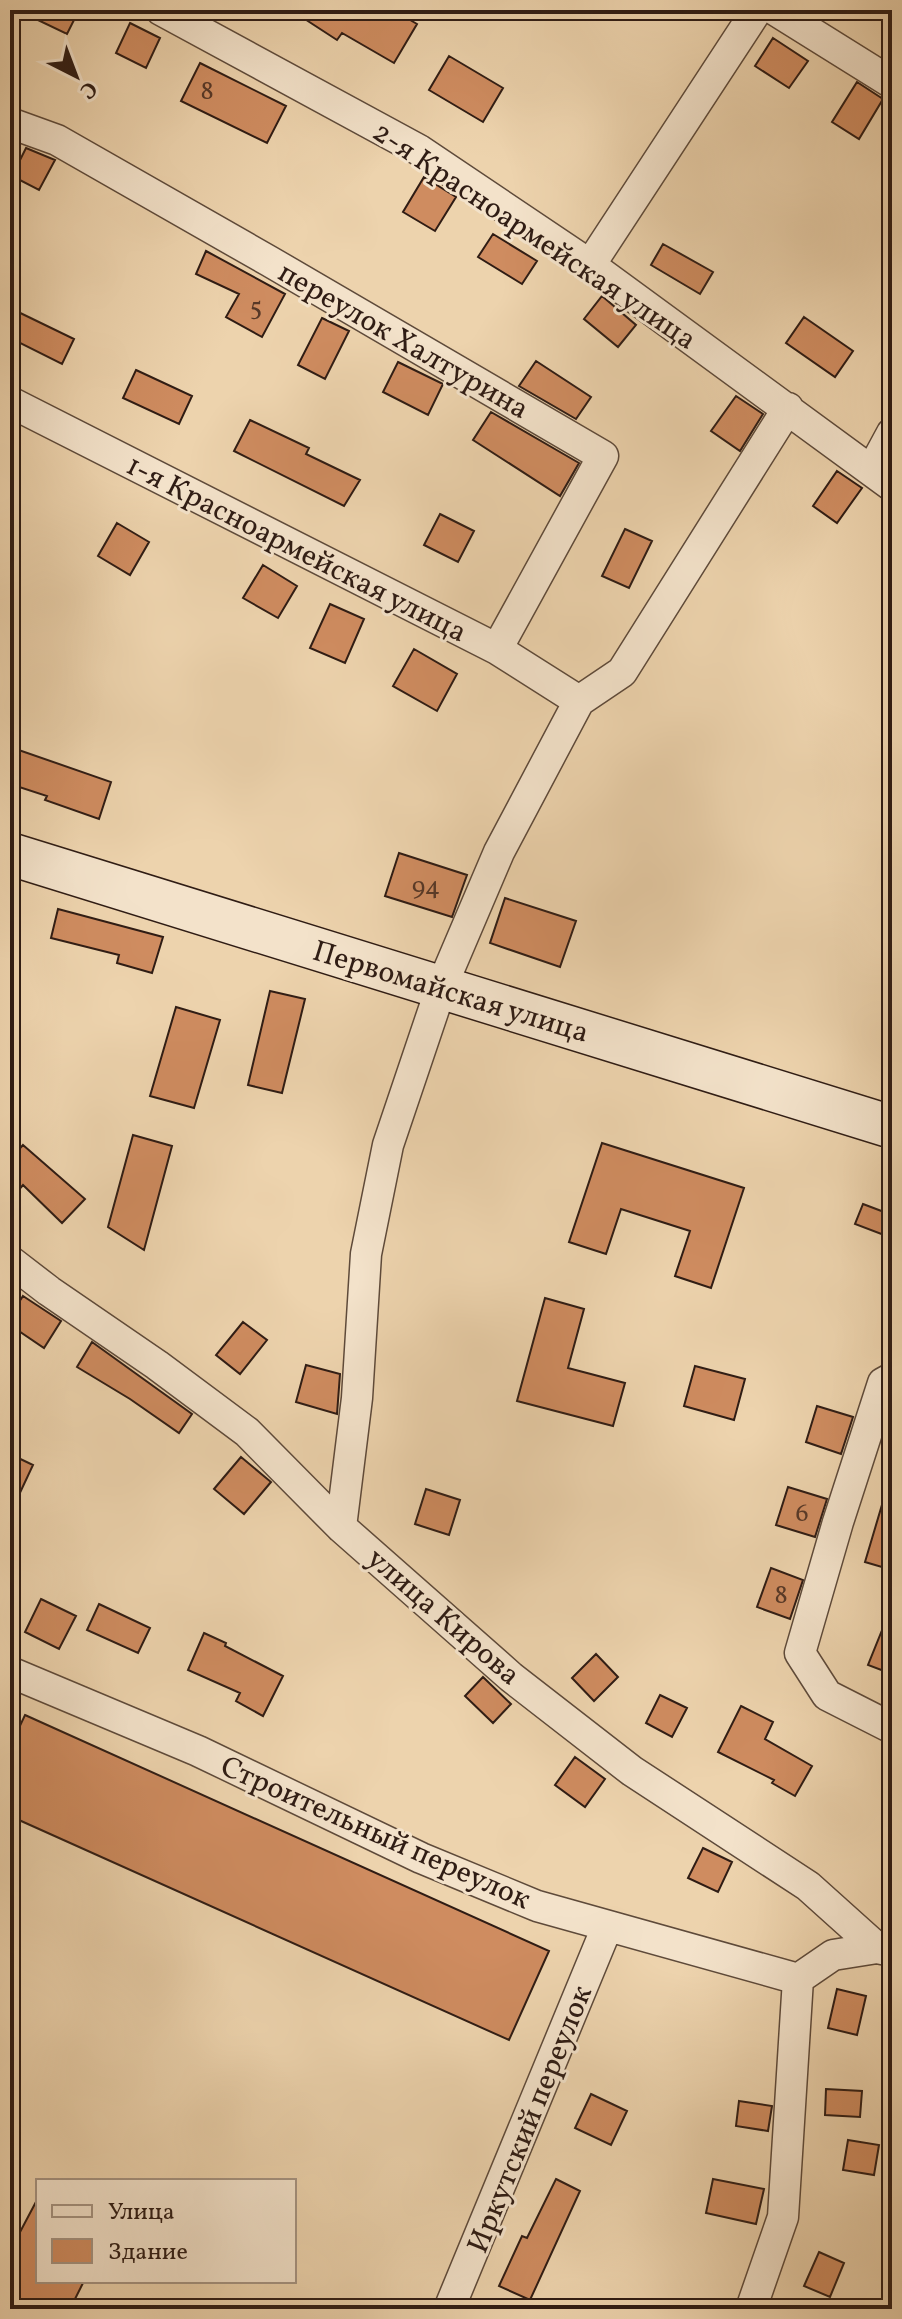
<svg xmlns="http://www.w3.org/2000/svg" width="902" height="2319" font-family="Vollkorn,serif">
	<rect width="100%" height="100%" fill="#edd3ad"/>
	<filter id="stains"><feTurbulence type="fractalNoise" baseFrequency=".0025" numOctaves="4"/><feColorMatrix values="0 0 0 0 .2 0 0 0 0 .09 0 0 0 0 .02 0 0 0 .5 -.17"/></filter>
	<radialGradient id="worn" r=".72"><stop offset=".6" stop-color="#630" stop-opacity="0"/><stop offset="1" stop-color="#630" stop-opacity=".3"/></radialGradient>
	<!-- building -->
	<path fill="#cf8c60" stroke="#2f1c14" stroke-width="2" d="M17,10h62l-12,24z
		M291,10h102l24,14 -23,39 -52,-30 -5,7z
		M130,23l30,15 -14,30 -30,-15z
		M773,38l35,23 -19,27 -34,-22z
		M449,56l54,32 -20,34 -54,-32z
		M200,63l86,43 -19,37 -86,-42z
		M857,82l26,17 -24,40 -27,-17z
		M26,148l29,12 -16,30 -27,-14z
		M424,177l32,20 -21,34 -32,-19z
		M493,234l44,27 -15,23 -44,-27z
		M663,244l50,28 -13,22 -49,-29z
		M206,251l79,43 -23,43 -36,-20 13,-23 -43,-20z
		M602,296l34,29 -18,22 -34,-28z
		M10,308l64,31 -12,25 -52,-26z
		M804,317l49,34 -18,26 -49,-34z
		M322,318l27,13 -24,48 -27,-14z
		M536,361l55,36 -15,22 -57,-33z
		M398,362l45,22 -15,31 -45,-23z
		M136,370l56,26 -13,28 -56,-26z
		M736,396l27,18 -23,37 -29,-20z
		M491,412l88,51 -19,33 -87,-56z
		M250,420l59,28 -3,6 54,26 -16,26 -110,-55z
		M837,471l25,17 -25,35 -24,-17z
		M440,514l34,17 -16,31 -34,-17z
		M117,523l32,19 -19,33 -32,-19z
		M625,529l27,12 -23,47 -27,-12z
		M263,565l34,21 -19,32 -35,-20z
		M330,604l34,15 -19,44 -35,-15z
		M414,649l43,25 -20,37 -44,-25z
		M10,747l101,35 -12,37 -54,-19 2,-4 -37,-12z
		M399,853l68,22 -15,42 -67,-21z
		M505,898l71,23 -16,46 -70,-24z
		M58,909l105,28 -11,36 -35,-10 2,-8 -68,-17z
		M270,991l35,8 -23,94 -34,-8z
		M176,1007l44,13 -26,88 -44,-12z
		M133,1135l39,11 -28,104 -36,-23z
		M602,1143l142,45 -33,100 -36,-12 15,-45 -69,-22 -15,45 -37,-12z
		M23,1145l62,54 -23,24 -39,-38 -13,15v-41z
		M863,1204l29,11v23l-37,-14z
		M23,1296l38,25 -17,27 -34,-23v-9z
		M545,1298l39,11 -16,59 57,15 -12,43 -96,-25z
		M243,1322l24,18 -27,34 -24,-19z
		M92,1342l100,72 -13,19 -49,-34 -53,-32z
		M306,1365l34,9 -3,40 -41,-12z
		M695,1366l50,13 -11,41 -50,-14z
		M817,1406l36,11 -12,37 -35,-12z
		M10,1454l23,11 -23,49z
		M241,1457l30,25 -27,32 -30,-25z
		M788,1487l39,12 -12,38 -39,-12z
		M887,1488l5,1v81l-27,-8z
		M426,1489l34,11 -11,35 -34,-11z
		M771,1568l32,12 -13,39 -33,-12z
		M41,1599l35,17 -17,33 -34,-17z
		M99,1604l51,24 -12,25 -51,-23z
		M891,1608h1v66l-24,-9z
		M204,1633l22,10 -1,3 58,30 -20,40 -27,-15 4,-8 -52,-23z
		M596,1654l22,23 -24,24 -22,-23z
		M483,1677l28,27 -18,19 -28,-27z
		M660,1695l27,13 -15,29 -26,-14z
		M741,1706l32,16 -8,17 47,27 -17,30 -23,-13 2,-3 -56,-28z
		M25,1715l524,236 -40,89 -499,-224v-69z
		M575,1757l30,22 -20,28 -30,-22z
		M703,1848l29,14 -14,30 -30,-14z
		M837,1989l29,7 -9,39 -29,-7z
		M826,2089l36,2 -2,26 -35,-2z
		M591,2094l36,17 -16,34 -36,-17z
		M739,2101l33,5 -4,25 -32,-5z
		M848,2140l31,5 -5,30 -31,-5z
		M556,2179l24,12 -50,109 -31,-14 23,-50 5,2z
		M713,2179l51,10 -8,35 -50,-11z
		M38,2198v83h46l-14,28h-60v-58z
		M819,2252l25,11 -14,34 -26,-11z"/>
	<g fill="none" stroke-linecap="round" stroke-linejoin="round">
		<defs>
			<path id="street" d="M161,10l258,140 171,115 302,221
				M775,10l117,73
				M10,123l47,17 212,121 334,195 -106,193
				M590,265l167,-255
				M10,402l487,247 82,52
				M872,470l20,-37
				M10,1261l39,30 108,74 90,67 94,95 170,150 121,94 176,115 69,62 15,3
				M892,1378l-9,5 -45,139 -38,131 27,42 65,33
				M341,1527l16,-129 9,-144 22,-109 53,-157 58,-136 80,-151 43,-29 166,-264
				M10,1672l188,79 223,107 116,48 261,73
				M798,1979l35,-24 44,-7
				M449,2309l158,-382
				M751,2309l32,-92 15,-238"/>
			<path id="secondary" d="M10,854l882,273"/>
		</defs>
		<!-- street casing -->
		<use href="#street" stroke="#5e4a3a" stroke-width="33"/>
		<!-- secondary casing -->
		<use href="#secondary" stroke="#2f1c14" stroke-width="45"/>
		<!-- street -->
		<use href="#street" stroke="#f3e2ca" stroke-width="30"/>
		<!-- secondary -->
		<use href="#secondary" stroke="#f3e2ca" stroke-width="42"/>
	</g>
	<g text-anchor="middle" stroke-width="6" stroke-linejoin="round" paint-order="stroke">
		<!-- number labels -->
		<g font-size="26" fill="#573827">
			<text x="207" y="99">8</text>
			<text x="256" y="315">5</text>
			<text x="426" y="894">94</text>
			<text x="802" y="1521">6</text>
			<text x="781" y="1603">8</text>
		</g>
		<!-- street labels -->
		<g font-size="30" fill="#2f1c14" stroke="#f3e2ca">
			<text transform="translate(535 235) rotate(34)" y="10">2-я Красноармейская улица</text>
			<text transform="translate(404 340) rotate(30)" y="10">переулок Халтурина</text>
			<text transform="translate(297 548) rotate(27)" y="10">1-я Красноармейская улица</text>
			<text transform="translate(451 991) rotate(17)" y="10">Первомайская улица</text>
			<text transform="translate(444 1616) rotate(41)" y="10">улица Кирова</text>
			<text transform="translate(376 1832) rotate(24)" y="10">Строительный переулок</text>
			<text transform="translate(529 2119) rotate(-68)" y="10">Иркутский переулок</text>
		</g>
	</g>
	<!-- margin -->
	<rect width="902" height="2319" fill="none" stroke="#edd3ad" stroke-width="40"/>
	<rect x="12" y="12" width="878" height="2295" fill="none" stroke="#2f1c14" stroke-width="4"/>
	<rect x="20" y="20" width="862" height="2279" fill="none" stroke="#2f1c14" stroke-width="2"/>
	<!-- legend -->
	<rect x="36" y="2179" width="260" height="104" fill="#f3e2ca" stroke="#a59381" stroke-width="2"/>
	<rect x="52" y="2205" width="40" height="12" fill="#f3e2ca" stroke="#a59381" stroke-width="2"/>
	<text x="108" y="2219" font-size="24" fill="#2f1c14">Улица</text>
	<rect x="52" y="2239" width="40" height="24" fill="#cf8c60" stroke="#a59381" stroke-width="2"/>
	<text x="108" y="2259" font-size="24" fill="#2f1c14">Здание</text>
	<!-- north arrow -->
	<g transform="translate(76 76) rotate(138)" stroke="#f3e2ca" stroke-width="6" paint-order="stroke">
	<path d="M0-6L14 30L0 20L-14 30Z" fill="#2f1c14"/>
	<text y="-12" font-size="22" font-weight="bold" text-anchor="middle" fill="#2f1c14">С</text>
	</g>
	<rect width="100%" height="100%" filter="url(#stains)"/>
	<rect width="100%" height="100%" fill="url(#worn)"/>
</svg>
